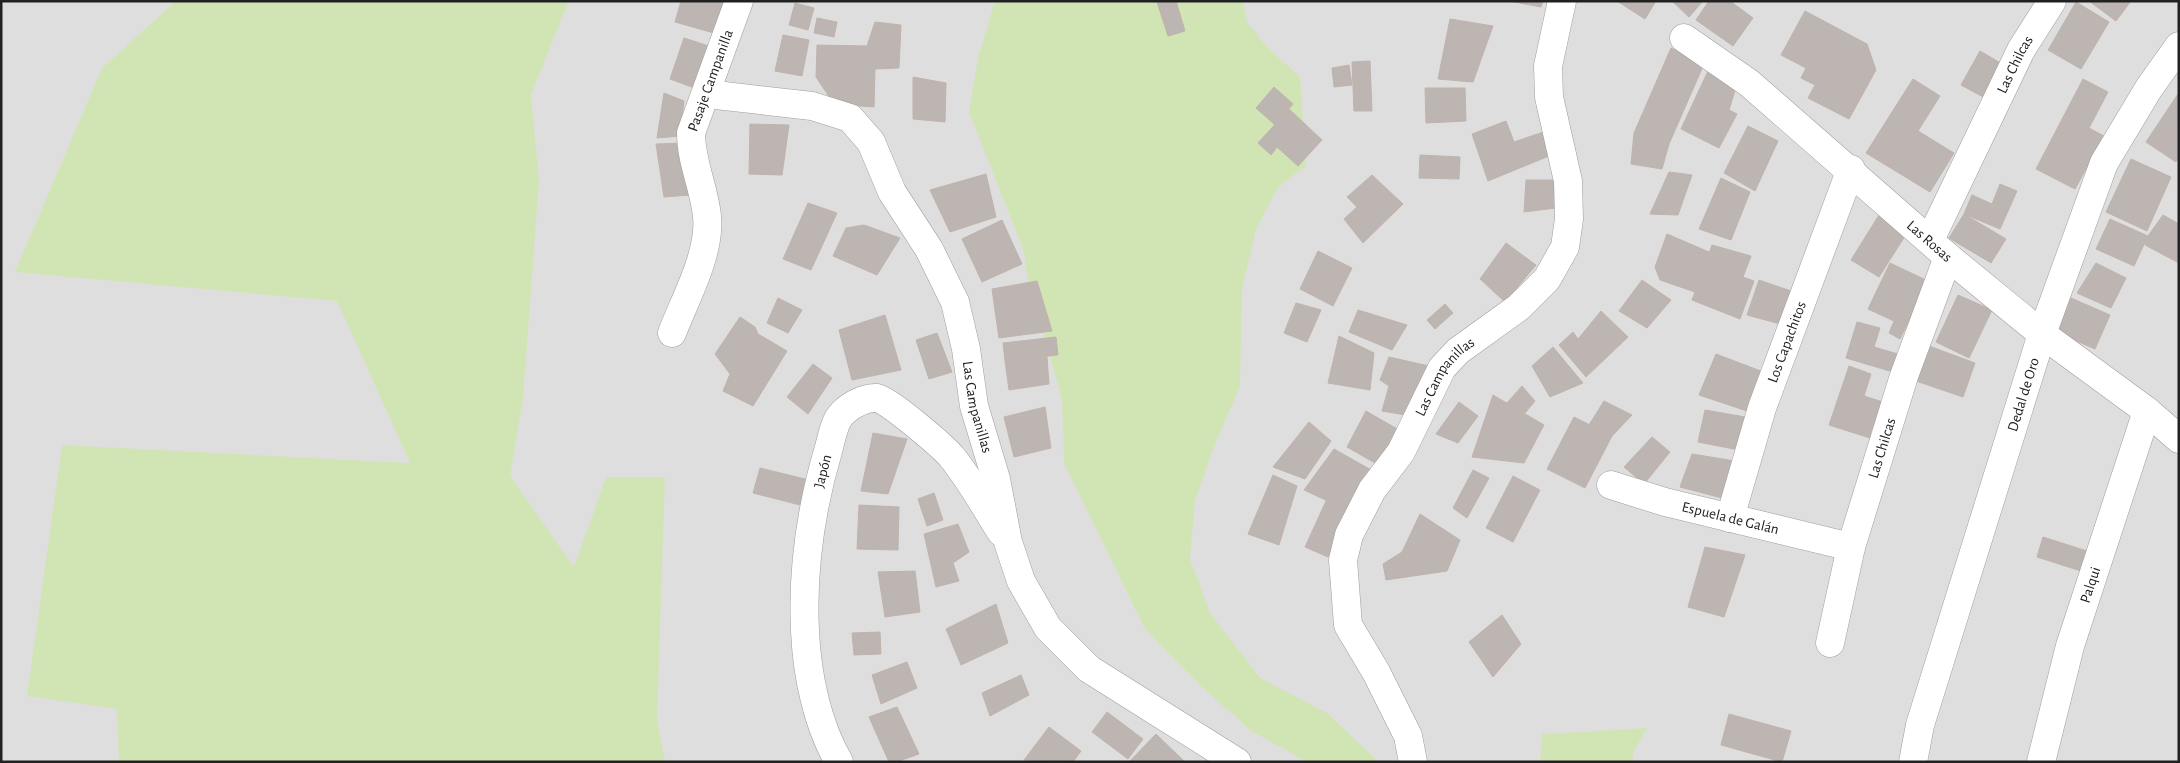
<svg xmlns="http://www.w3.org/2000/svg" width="2180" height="763" font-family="'Alegreya Sans',sans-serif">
	<rect width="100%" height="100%" fill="#f0ede8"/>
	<!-- residential -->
	<path fill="#dfdede" d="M1,1h2178v761h-2178z"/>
	<!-- grass -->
	<path fill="#d1e5b4" d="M176,1h393l-38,93 8,86 -16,218 -13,78 64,91 32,-90h59l-8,242 8,43h-546l-2,-53 -90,-13 35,-251 348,18 -73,-162 -322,-29 87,-204z
		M995,1h248l4,21 20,25 33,30 6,89 -28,21 -22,43 -14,58 -2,98 -27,63 -18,52 -5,58 20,54 50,65 67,35 52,49h-72l-57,-32 -49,-44 -56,-57 -81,-166 -2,-64 -17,-60 -15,-43 -6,-45 -55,-139 9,-54z
		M1647,728l-13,23 -2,11h-92l2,-28z"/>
	<!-- building -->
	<path fill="#bdb5b1" stroke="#c1b3ac" d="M681,1h50l-10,34 -46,-13z
		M1161,1h15l9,30 -17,5 -11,-34z
		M1509,1h34l-2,6z
		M1617,1h39l-11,18z
		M1672,1h31l-14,16z
		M1709,1h21l23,17 -20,28 -37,-26z
		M2089,1h42l-15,20z
		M2076,2l33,20 -28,47 -33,-19z
		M795,3l19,5 -6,22 -19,-5z
		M1805,11l62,33 9,26 -27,49 -41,-21 7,-13 -14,-7 5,-10 -25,-13z
		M817,18l20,4 -3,15 -20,-4z
		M1450,19l43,7 -20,56 -35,-3z
		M875,22l26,3 -2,43 -24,1 -1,38 -40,-3 -18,-27 1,-32 50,1z
		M783,35l26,5 -7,36 -27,-5z
		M684,38l31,10 -15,42 -30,-11z
		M1671,48l33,16 -35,80 -35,-11z
		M1980,51l24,14 -19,33 -24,-13z
		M1370,61l2,50h-18l-2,-49z
		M1349,65l3,20 -18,2 -2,-19z
		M1708,71l29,13 -8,26 8,4 -18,34 -38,-19z
		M913,77l33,6 -1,39 -32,-3z
		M1913,79l27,17 -22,35 36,22 -24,39 -64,-39z
		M2083,79l25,13 -19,36 15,8 -29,53 -39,-20z
		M1274,87l19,17 -18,21 -19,-17z
		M1425,88h40l1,33 -40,2z
		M664,93l20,8 -4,35 -23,2z
		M2178,94l1,63 -3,5 -30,-20z
		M1289,109l33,31 -24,26 -21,-19 -6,8 -13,-12z
		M1506,121l8,21 35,-12 5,24 -66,27 -16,-47z
		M750,124l39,1 -7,50 -33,-1z
		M1748,126l30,15 -23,50 -31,-18z
		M1634,133l35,11 -7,25 -31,-5z
		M682,143l8,52 -26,2 -8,-53z
		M1420,155l40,2 -1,22 -40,-1z
		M2131,159l40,18 -24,54 -41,-19z
		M1669,172l23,3 -14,40 -28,-1z
		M986,174l10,43 -46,15 -20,-42z
		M1372,175l31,29 -40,39 -19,-24 13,-12 -10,-10z
		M1721,178l29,14 -19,48 -32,-11z
		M1526,180h29l1,28 -32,4z
		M2000,184l17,7 -17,38 -36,-15 8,-19 20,9z
		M808,203l29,10 -26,57 -28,-11z
		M1964,214l42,25 -15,24 -42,-25z
		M1879,215l28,18 -28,44 -28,-17z
		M2163,215l16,9v39l-34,-18 3,-9z
		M2110,219l38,17 -14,30 -38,-17z
		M1002,220l20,44 -40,18 -20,-43z
		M864,225l36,13 -23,37 -44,-19 13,-28z
		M1667,234l42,18 -14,40 -35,-12 -5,-13z
		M1506,243l30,22 -31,37 -25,-23z
		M1712,245l39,11 -8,21 11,4 -14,38 -48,-19z
		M1318,251l34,17 -19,38 -33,-17z
		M1890,263l38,18 -28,58 -11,-6 5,-12 -26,-12z
		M2096,263l30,15 -15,30 -34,-15z
		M1642,280l29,20 -24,28 -28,-17z
		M1759,280l38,13 -13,32 -37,-10z
		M1037,281l15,50 -53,7 -7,-49z
		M1958,295l34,15 -23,48 -33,-16z
		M778,298l24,12 -14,23 -21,-10z
		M2071,298l39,17 -15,34 -39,-17z
		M1296,303l25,7 -14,32 -23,-9z
		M1445,304l8,9 -18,16 -8,-9z
		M1358,310l49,15 -15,25 -43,-18z
		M1601,311l27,26 -42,40 -27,-32 14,-13 5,7z
		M885,315l16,55 -49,10 -13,-50z
		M740,317l15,10 3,7 29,17 -34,55 -30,-15 7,-17 -15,-20z
		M1857,322l23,6 -6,19 24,7 -5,18 -47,-14z
		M937,333l15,39 -23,7 -13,-39z
		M1339,336l35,17 -4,37 -42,-7z
		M1056,337l2,18 -53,6 -2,-18z
		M1929,346l46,17 -12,34 -47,-16z
		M1553,347l30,36 -33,14 -18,-31z
		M1716,354l50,19 -13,40 -54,-18z
		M1047,357l2,27 -40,6 -4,-29z
		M1389,357l40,9 -18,50 -29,-5 7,-25 -9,-6z
		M813,364l19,14 -24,36 -21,-17z
		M1849,366l22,8 -7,22 19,6 -13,36 -41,-13z
		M1522,386l13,15 -10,12 -18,-10z
		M1493,395l51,30 -20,38 -52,-6z
		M1604,401l28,14 -20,21 -23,-11z
		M1459,402l19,14 -20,27 -22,-9z
		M1045,407l6,41 -37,9 -10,-40z
		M1705,410l46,8 -7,33 -46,-9z
		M1366,411l33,19 -24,33 -28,-16z
		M1574,417l38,19 -27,52 -38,-19z
		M1309,422l22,19 -26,38 -32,-12z
		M873,433l34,6 -19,55 -27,-3z
		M1652,437l18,15 -26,32 -20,-17z
		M1334,449l39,22 -24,40 -45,-21z
		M1692,454l49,8 -15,37 -46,-12z
		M760,468l49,12 -5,26 -51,-13z
		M1473,470l16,8 -22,40 -14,-10z
		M1273,475l24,11 -18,59 -31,-11z
		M1513,476l27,14 -27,52 -27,-14z
		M934,493l9,27 -16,6 -9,-27z
		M1326,501l23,10 -21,46 -23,-10z
		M859,505l40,2 -1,43 -41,-1z
		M1420,514l40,26 -13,31 -61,9 -3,-16 19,-12z
		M958,524l11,28 -16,11 6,18 -23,6 -12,-53z
		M2043,537l44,14 -6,20 -44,-14z
		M1705,547l40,8 -21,62 -36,-10z
		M915,571l5,41 -35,5 -7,-45z
		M996,604l12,39 -47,22 -15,-36z
		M1502,615l19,29 -28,33 -24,-35z
		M880,632l1,22 -27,1 -2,-22z
		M907,662l10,26 -36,16 -9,-29z
		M1021,675l8,20 -39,21 -8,-23z
		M897,707l22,47 -23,8h-7l-20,-45z
		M1107,712l36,27 -15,20 -36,-27z
		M1729,714l62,17 -9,31 -61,-17z
		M1049,727l32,24 -8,11 -49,-2z
		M1156,734l29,28h-56z"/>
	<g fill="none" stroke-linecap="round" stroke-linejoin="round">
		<defs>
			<g id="minor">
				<path id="s1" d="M1684,38l65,45 199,174 94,77 105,77 32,28"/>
				<path id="s2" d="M707,94l105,12 38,12 21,24 21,50 37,57 26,53 11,47 8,57 22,73 12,63 13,39 27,47 41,41 148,93"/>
				<path id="s3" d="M1930,240l91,-190 31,-49"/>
				<path id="s4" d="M672,333c13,-34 39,-80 35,-117 -3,-29 -16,-54 -16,-83l48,-132"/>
				<path id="s5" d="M1611,485l54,17 186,45"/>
				<path id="s6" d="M1730,518l32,-110 89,-239"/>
				<path id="s7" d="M1830,643l21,-96 53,-171 44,-119"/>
				<path id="s8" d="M839,762c-22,-38 -32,-87 -34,-131 -3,-61 6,-122 23,-180 3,-10 5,-23 10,-32 7,-11 25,-22 39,-21 12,2 65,48 74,58 19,23 34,51 50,76"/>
				<path id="s9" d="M1413,762l-5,-26 -32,-64 -28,-47 -5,-65 6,-25 23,-45 29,-38 41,-84 16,-17 61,-44 28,-28 18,-32 4,-28 -1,-38 -19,-84 -1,-31 14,-65"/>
				<path id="s10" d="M1913,762l7,-37 122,-391 62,-171 45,-75 30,-42"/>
				<path id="s11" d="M2041,762l29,-116 77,-235"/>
			</g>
		</defs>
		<!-- minor casing -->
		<use href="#minor" stroke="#9e9e9e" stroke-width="29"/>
		<!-- minor -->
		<use href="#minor" stroke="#fff" stroke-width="28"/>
	</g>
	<g text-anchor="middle" stroke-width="4.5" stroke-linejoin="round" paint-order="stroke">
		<!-- street labels -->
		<g font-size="15" fill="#212121" stroke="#fff">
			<text dy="5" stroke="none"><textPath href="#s3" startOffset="195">Las Chilcas</textPath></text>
			<text dy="5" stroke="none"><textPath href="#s4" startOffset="264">Pasaje Campanilla</textPath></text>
			<text dy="5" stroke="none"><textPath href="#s1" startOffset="319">Las Rosas</textPath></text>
			<text dy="5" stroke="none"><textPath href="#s6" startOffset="185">Los Capachitos</textPath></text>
			<text dy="5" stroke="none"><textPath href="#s9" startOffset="430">Las Campanillas</textPath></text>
			<text dy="5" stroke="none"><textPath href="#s10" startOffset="384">Dedal de Oro</textPath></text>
			<text dy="5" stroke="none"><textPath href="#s2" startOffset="466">Las Campanillas</textPath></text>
			<text dy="5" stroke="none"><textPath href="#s7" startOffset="202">Las Chilcas</textPath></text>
			<text dy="5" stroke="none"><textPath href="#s8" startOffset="298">Japón</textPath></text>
			<text dy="5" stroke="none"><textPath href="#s5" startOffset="124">Espuela de Galán</textPath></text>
			<text dy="5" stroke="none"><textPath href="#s11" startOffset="184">Palqui</textPath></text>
		</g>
	</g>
	<!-- border -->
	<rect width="2180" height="763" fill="none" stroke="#212121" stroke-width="5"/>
</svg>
